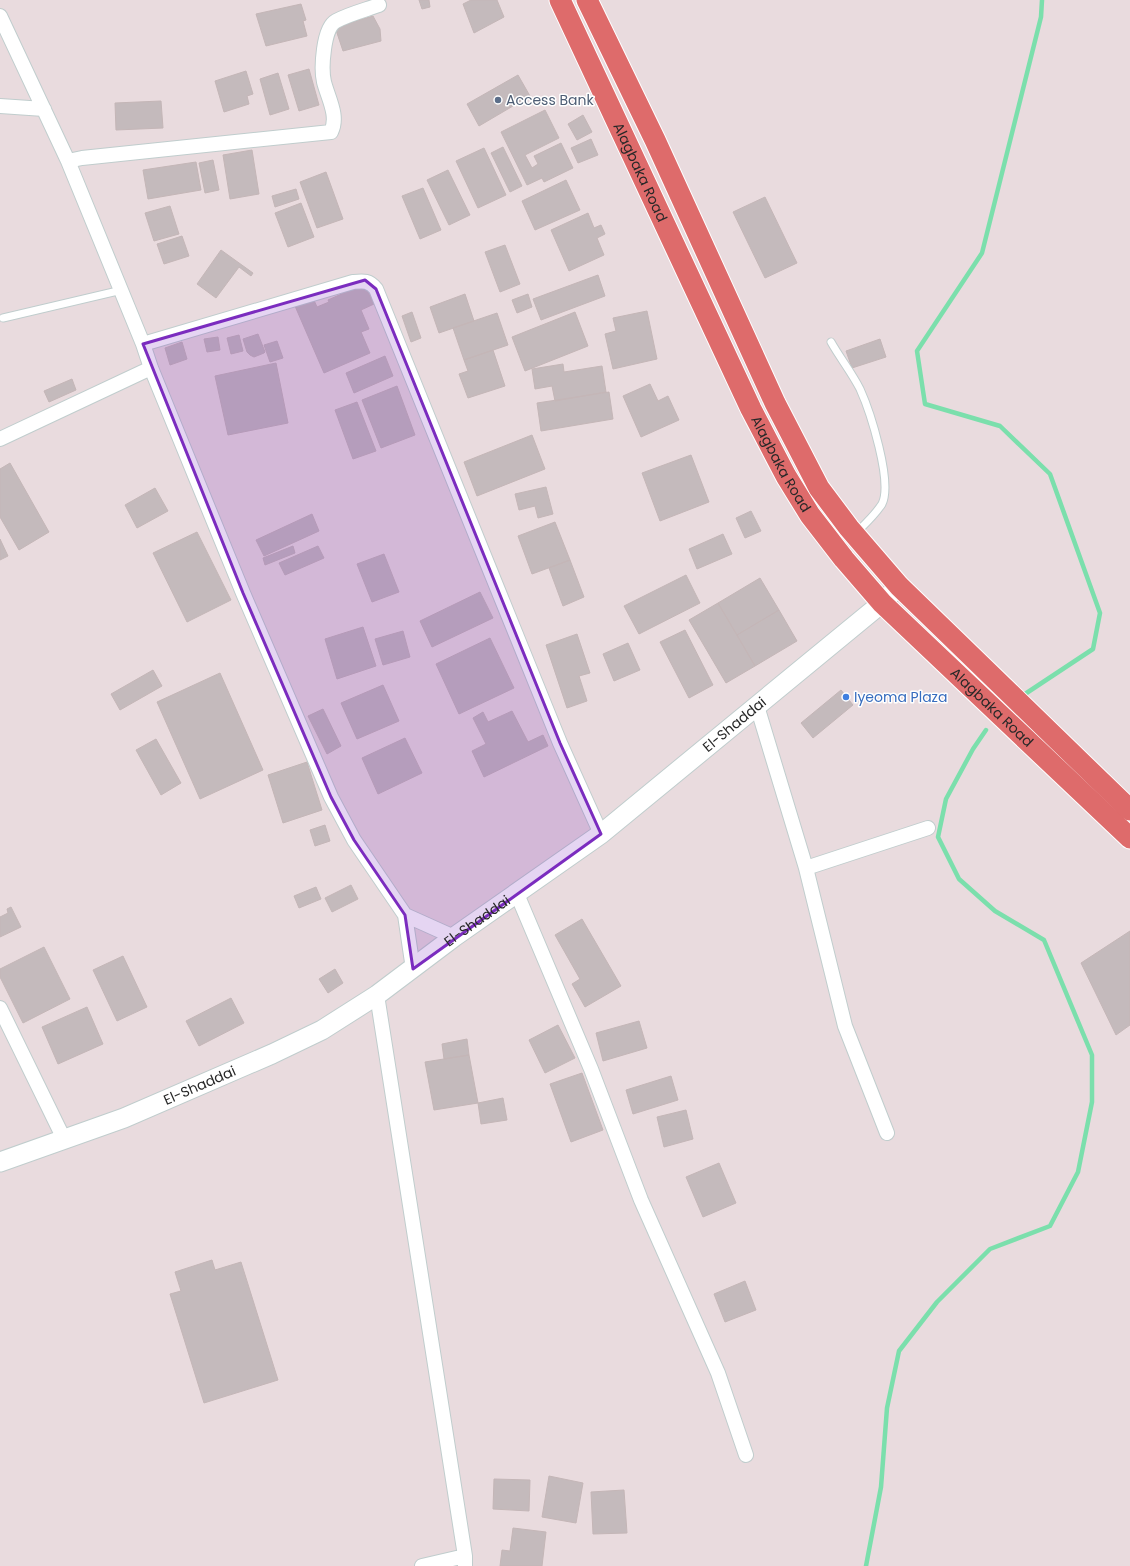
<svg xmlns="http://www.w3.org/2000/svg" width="1130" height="1566" font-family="Poppins,sans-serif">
	<rect width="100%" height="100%" fill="#e9dbde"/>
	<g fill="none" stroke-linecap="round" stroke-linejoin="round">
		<!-- stream -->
		<path stroke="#7bdfac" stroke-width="4.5" d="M1025,694l68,-45 7,-36 -50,-139 -50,-48 -75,-22 -8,-53 65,-98 59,-236 1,-17
			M866,1566l15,-79 6,-79 12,-57 38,-49 53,-53 60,-23 28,-54 14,-70v-47l-48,-115 -49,-29 -36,-32 -21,-42 8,-38 27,-50 13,-19"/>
	</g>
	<!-- building -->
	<path fill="#c4babc" stroke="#c4b6b7" d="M419,0h10l1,7 -8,2z
		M471,0h26l7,17 -30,16 -11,-29z
		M301,4l5,16 -3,1 4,15 -41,10 -10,-32z
		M373,16l7,13 1,12 -38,10 -8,-24z
		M309,69l10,36 -20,6 -11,-36z
		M246,71l7,23 -6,2 2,8 -25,8 -9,-31z
		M278,73l11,36 -19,6 -10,-36z
		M518,75l12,21 -51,30 -12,-22z
		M161,101l2,27 -47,2 -1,-27z
		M545,110l14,28 -34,17 7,13 6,-4 -4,-8 27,-13 12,25 -29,14 -2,-4 -15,7 -26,-53z
		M583,115l9,17 -15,8 -9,-16z
		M591,139l7,16 -20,8 -7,-15z
		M503,147l19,39 -12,6 -19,-39z
		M484,148l22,47 -28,13 -22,-47z
		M252,150l7,44 -29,5 -7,-44z
		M213,160l6,30 -14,3 -6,-30z
		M196,162l5,28 -53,9 -5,-29z
		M448,170l22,45 -21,10 -22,-45z
		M326,172l17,47 -26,9 -17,-46z
		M566,180l14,30 -45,20 -13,-29z
		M423,188l18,42 -21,9 -18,-43z
		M296,189l3,10 -24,8 -3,-11z
		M765,197l32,66 -32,15 -32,-66z
		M301,203l13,34 -26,10 -13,-34z
		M170,206l9,28 -25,7 -9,-28z
		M588,213l6,15 7,-3 4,9 -8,4 7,17 -35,16 -18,-41z
		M182,236l7,20 -25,8 -7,-20z
		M505,245l15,39 -20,8 -15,-40z
		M221,250l32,23 -2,3 -12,-9 -23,31 -19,-14z
		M598,275l7,21 -64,24 -8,-21z
		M364,284l10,20 -13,6 8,19 -8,3 9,21 -46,20 -29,-67 18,-8 4,9 12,-5 -1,-2z
		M465,294l9,27 -35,12 -9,-26z
		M528,294l4,13 -15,6 -5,-13z
		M647,311l10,48 -44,10 -8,-35 11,-3 -3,-13z
		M412,312l9,26 -10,4 -9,-26z
		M575,312l13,34 -63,25 -13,-34z
		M497,313l11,32 -44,15 -11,-32z
		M258,334l7,18 -1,1 -10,4 -4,-2 -3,-3 -4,-13z
		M239,335l4,16 -12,3 -4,-16z
		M218,337l2,13 -13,2 -3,-13z
		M880,339l6,18 -34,11 -6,-17z
		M277,341l6,17 -13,4 -6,-17z
		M182,342l5,17 -17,6 -5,-17z
		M493,350l12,36 -37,12 -9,-24 9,-3 -4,-11z
		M385,356l8,20 -39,17 -8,-20z
		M276,363l12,60 -60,12 -13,-59z
		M563,364l1,8 38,-6 4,26 -51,9 -3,-15 -17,3 -3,-20z
		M72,379l4,11 -27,12 -5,-11z
		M650,384l8,17 10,-5 11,24 -38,17 -18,-41z
		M397,386l18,49 -34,13 -19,-48z
		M609,392l4,27 -72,12 -4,-28z
		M357,402l19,49 -23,8 -18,-49z
		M532,435l13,34 -68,27 -13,-34z
		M691,455l18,47 -49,19 -18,-48z
		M10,463l39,69 -30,18 -19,-33v-48z
		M546,487l7,27 -15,4 -3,-12 -16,4 -4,-16z
		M155,488l13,23 -31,17 -12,-23z
		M751,511l10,20 -16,7 -9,-20z
		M312,514l7,17 -55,25 -8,-16z
		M555,522l15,38 -38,14 -14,-38z
		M197,532l34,68 -44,22 -34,-69z
		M723,534l9,20 -35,15 -8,-20z
		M0,539l8,17 -8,4z
		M293,546l2,7 -30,12 -2,-7z
		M318,546l6,12 -39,17 -6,-12z
		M384,554l15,38 -27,10 -15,-38z
		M570,560l14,37 -21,9 -14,-38z
		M686,575l14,28 -61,31 -15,-28z
		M760,578l19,32 -42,25 -19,-32z
		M480,592l13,26 -61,29 -12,-26z
		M718,603l37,63 -29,17 -37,-63z
		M779,610l18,31 -42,25 -18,-31z
		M363,627l13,39 -39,13 -12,-40z
		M685,630l28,55 -24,13 -29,-56z
		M403,631l7,26 -27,8 -8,-26z
		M577,634l13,39 -11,3 8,25 -20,7 -21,-63z
		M490,638l24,50 -55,26 -23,-50z
		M628,643l12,27 -26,11 -11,-27z
		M153,670l9,16 -42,24 -9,-16z
		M220,673l43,97 -63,29 -43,-97z
		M383,685l16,36 -42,18 -16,-36z
		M841,690l12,15 -40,33 -12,-15z
		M323,709l18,37 -14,8 -19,-38z
		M512,711l16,31 15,-7 5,11 -64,31 -12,-26 14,-7 -13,-26 10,-6 5,10z
		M405,738l17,35 -44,21 -16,-36z
		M156,739l25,44 -20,12 -25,-45z
		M307,762l15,48 -39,13 -15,-48z
		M325,825l5,16 -15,5 -5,-16z
		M351,885l7,14 -26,13 -7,-14z
		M316,887l5,12 -22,9 -5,-12z
		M11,907l10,20 -21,10v-20l8,-4 -1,-4z
		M582,919l39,67 -36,21 -13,-23 8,-5 -25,-44z
		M1130,931v94l-14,10 -35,-72z
		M44,947l26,52 -47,24 -23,-46v-8z
		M123,956l24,51 -30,14 -24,-51z
		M335,969l8,14 -15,10 -9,-14z
		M231,998l13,25 -45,23 -13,-25z
		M87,1007l16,37 -45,20 -16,-37z
		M639,1021l8,27 -44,13 -7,-28z
		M558,1025l17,33 -30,15 -16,-33z
		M467,1039l2,16 -25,4 -2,-15z
		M469,1055l9,48 -44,7 -9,-48z
		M582,1073l21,57 -32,12 -21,-58z
		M671,1076l7,24 -45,14 -7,-24z
		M503,1098l4,22 -26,4 -3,-21z
		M686,1110l7,29 -29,8 -7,-30z
		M719,1163l17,40 -33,14 -17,-40z
		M212,1260l3,10 26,-8 37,118 -74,23 -34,-109 11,-3 -6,-19z
		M745,1281l11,29 -31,12 -11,-28z
		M549,1476l34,7 -7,40 -34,-6z
		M494,1479l36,1 -1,31 -36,-2z
		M624,1490l3,43 -34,1 -2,-42z
		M513,1528l33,4 -4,34h-42l2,-16 8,1z"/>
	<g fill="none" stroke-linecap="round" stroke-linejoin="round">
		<defs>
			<path id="lane" d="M3,318l119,-28
				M831,342c9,16 21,31 29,47 10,22 33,93 22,115 -7,11 -17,20 -26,29"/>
			<path id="street" d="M0,16l68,145 75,183 8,24 92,225 88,204 23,43 51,75 8,54
				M0,106l44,3
				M68,161l14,-3 249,-26c8,-16 -3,-34 -7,-50 -3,-13 -1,-54 12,-61 13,-7 29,-11 43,-16
				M143,344l210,-62c10,-1 16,-2 23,7l184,454 41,91
				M0,439l151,-71
				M757,706l49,162 39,158 42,107
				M806,868l122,-40
				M517,894l74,175 50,131 77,173 28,82
				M405,915l49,22
				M377,995l88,561v10
				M0,1008l64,131
				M422,1566l43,-10"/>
			<g id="secondary">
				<path id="s1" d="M0,1162l124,-44 148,-64 50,-24 55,-35 77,-58 147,-103 281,-231 17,-17"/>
			</g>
			<g id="primary">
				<path id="s2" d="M560,0l191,409 35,67 24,39 34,44 38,44 248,235"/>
				<path d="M587,0l68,140 120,263 44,85 30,40 50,58 231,224"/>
			</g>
		</defs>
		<!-- lane casing -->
		<use href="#lane" stroke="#c0cdcd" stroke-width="9"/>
		<!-- street casing -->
		<use href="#street" stroke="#c0cdcd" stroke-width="16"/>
		<!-- secondary casing -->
		<use href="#secondary" stroke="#c0cdcd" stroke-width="21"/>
		<!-- primary casing -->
		<use href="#primary" stroke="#fff" stroke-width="23"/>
		<!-- lane -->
		<use href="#lane" stroke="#fff" stroke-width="7"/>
		<!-- street -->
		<use href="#street" stroke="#fff" stroke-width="14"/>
		<!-- secondary -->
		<use href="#secondary" stroke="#fff" stroke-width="19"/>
		<!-- primary -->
		<use href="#primary" stroke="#de6b6b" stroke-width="21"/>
	</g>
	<!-- marked area -->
	<path fill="#7b2cbf" fill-opacity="0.2" stroke="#7b2cbf" stroke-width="3" stroke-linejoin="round" d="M365,280l11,9 184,454 41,91 -188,135 -8,-54 -51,-75 -23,-43 -88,-204 -100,-249z"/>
	<!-- markers -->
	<circle fill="#5c6f8a" stroke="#fff" stroke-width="1.5" cx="498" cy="100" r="4"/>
	<circle fill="#3f7fe0" stroke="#fff" stroke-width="1.5" cx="846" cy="697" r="4"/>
	<g text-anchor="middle" stroke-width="3" stroke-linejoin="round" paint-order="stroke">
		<!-- service labels -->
		<g font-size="14" fill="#4e5e75" stroke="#fff" text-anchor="start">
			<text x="506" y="105">Access Bank</text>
		</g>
		<!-- street labels -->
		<g font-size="14" fill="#282828" stroke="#fff">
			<text dy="5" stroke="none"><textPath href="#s2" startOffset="190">Alagbaka Road</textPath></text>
			<text dy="5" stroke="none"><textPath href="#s2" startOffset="514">Alagbaka Road</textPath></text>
			<text dy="5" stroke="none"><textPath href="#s2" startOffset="838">Alagbaka Road</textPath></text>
			<text dy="5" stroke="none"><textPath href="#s1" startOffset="862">El-Shaddai</textPath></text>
			<text dy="5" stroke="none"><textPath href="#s1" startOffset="538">El-Shaddai</textPath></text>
			<text dy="5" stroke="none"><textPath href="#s1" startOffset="214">El-Shaddai</textPath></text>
		</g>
		<!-- shop labels -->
		<g font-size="14" fill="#366cbe" stroke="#fff" text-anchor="start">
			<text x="854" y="702">Iyeoma Plaza</text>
		</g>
	</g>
</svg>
